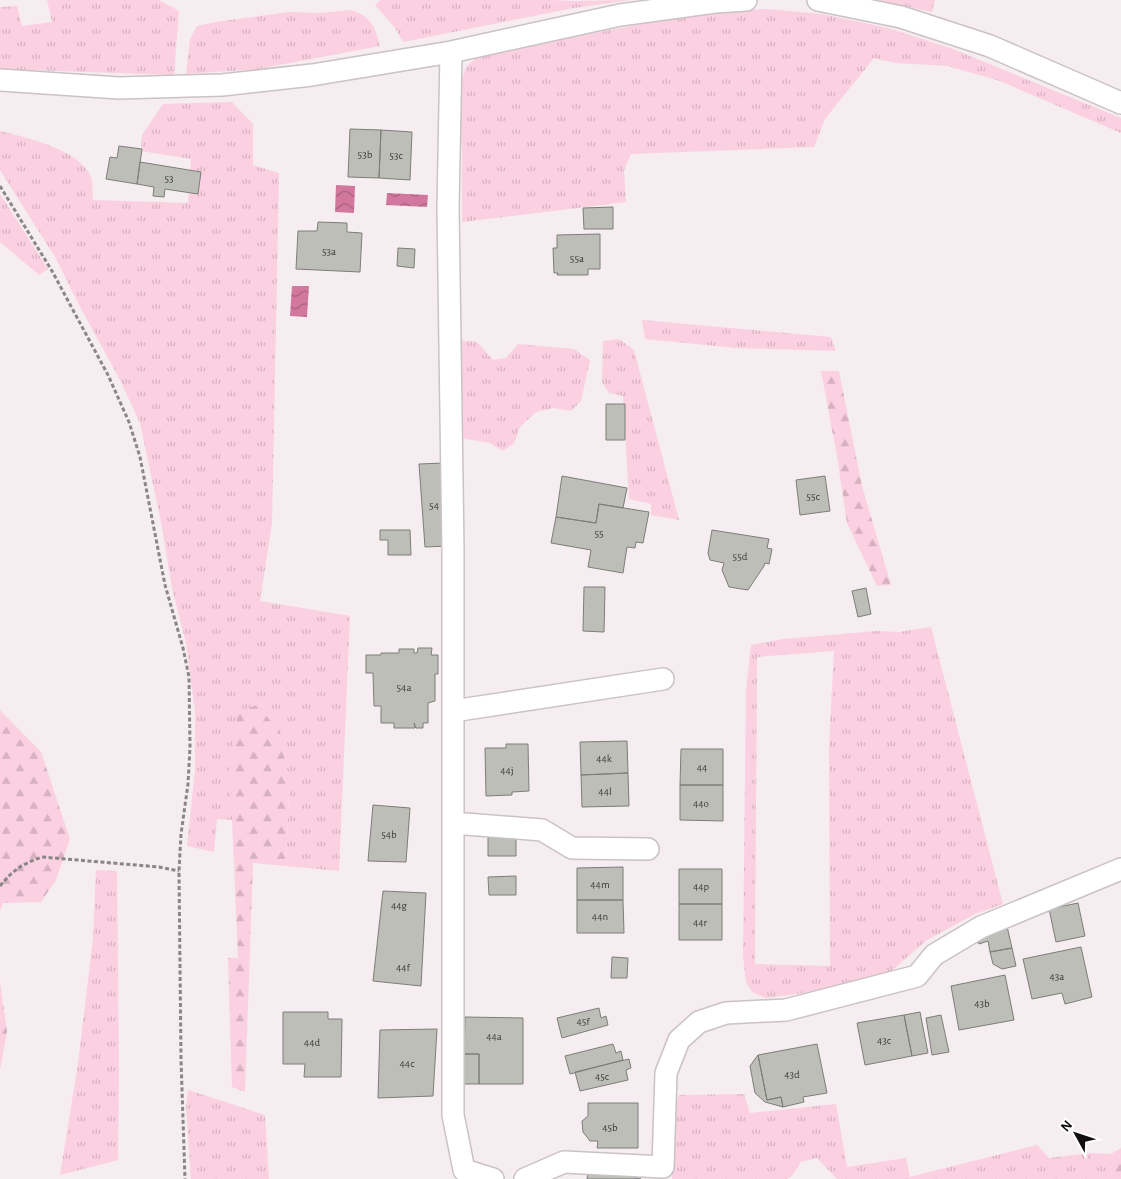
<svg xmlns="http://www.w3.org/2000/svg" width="1121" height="1179" font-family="'Alegreya Sans',sans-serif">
	<defs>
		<pattern id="grass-tufts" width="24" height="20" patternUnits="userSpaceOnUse" patternTransform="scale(1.25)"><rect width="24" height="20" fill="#fbd0e1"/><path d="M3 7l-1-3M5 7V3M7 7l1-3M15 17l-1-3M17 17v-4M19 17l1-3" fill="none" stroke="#d6b1c0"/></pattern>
		<pattern id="forest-firs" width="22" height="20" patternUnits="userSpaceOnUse" patternTransform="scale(1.25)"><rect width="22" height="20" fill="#fbd0e1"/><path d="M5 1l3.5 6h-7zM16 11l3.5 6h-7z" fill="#d6b1c0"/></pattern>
		<pattern id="water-waves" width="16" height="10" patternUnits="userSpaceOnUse" patternTransform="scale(1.25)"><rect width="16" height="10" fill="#d2789f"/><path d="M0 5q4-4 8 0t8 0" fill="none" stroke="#a96180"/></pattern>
	</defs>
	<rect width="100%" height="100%" fill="#f5edf0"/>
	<!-- grass -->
	<path fill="url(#grass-tufts)" fill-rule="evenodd" d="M47,0h112l20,11 -5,64 -174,-6v-62l17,-1 5,20 30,-4z
		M380,0h171l22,1 58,-1 -57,8 -171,34 -8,-14 -20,-23z
		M876,0h59l-3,12z
		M766,9l56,5 66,14 65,21 168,69v15l-121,-52 -52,-15 -53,-3 -21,-5 -49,61 -11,28 -183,7 -7,16 2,32 -164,20v-75l-3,-22 2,-43 5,-15 10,-9c96,-20 192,-43 290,-49z
		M351,10c20,6 24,17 29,36l-122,23 -72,5 4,-35 7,-13 19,-4 72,-10 31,1z
		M232,102l21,22v41l26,8 -7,350 -12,78 90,15 -11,255 -53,-5 3,-81 -59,-13 3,48 -16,-1 -3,33 -27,-6 8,-76v-59l-9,-68 -14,-55 -11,-66 -21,-99 -21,-45 -39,-71 -25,-50 -55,-87v-39c25,6 81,19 91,46 2,6 1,16 2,23l95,3 3,-44 -50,-8 1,-16 21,-31z
		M0,194l48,75 -9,6 -39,-33z
		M642,320l189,17 5,14 -100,-3 -91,-9z
		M619,339l15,11 45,170 -28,-5v-11l-22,-5 -6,-103 -14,-3 -7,-11 1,-41z
		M458,340l19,2 16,18 13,-2 12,-14 56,5 16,11 -9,41 -10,10 -17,-3 -18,4 -16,15 -6,16 -11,8 -13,-8 -30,-5z
		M931,627l72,277 -28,10 -48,26 -37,32 -56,17 -68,9 -14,-6 -6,-10 -3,-26 3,-266 5,-45 32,-6 94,-8 22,1zM834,651l-5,95 1,220 -75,-2 2,-307z
		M96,870l21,1 2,199 -1,90 -58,15 18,-111 15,-126z
		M188,1090l77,25 4,64h-78l-5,-71z
		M744,1094l6,19 86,-9 11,63 59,-9 4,19 127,-32 12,13 41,-5 21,1v16l2,9h-276l-20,-21 -16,4 -9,14 -5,3h-115l4,-75 3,-9z"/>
	<!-- forest -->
	<path fill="url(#forest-firs)" d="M821,371h18l23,115 29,99 -14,1 -30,-63 -10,-67z
		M257,705l23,27 9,53 -3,81 -33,-3 -8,229 -13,-5 -4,-129h10l-8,-186 8,-60z
		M0,710l41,42 29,87 -14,41 -15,22 -38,1 -3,8z
		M0,982l7,49 -7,39z
		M1121,1148v31h-8l-2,-9v-16z"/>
	<!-- water -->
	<path fill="url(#water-waves)" d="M336,185l19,1 -1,27 -19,-1z
		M387,193l41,2 -1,12 -41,-2z
		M292,286h17l-2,31 -17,-1z"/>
	<!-- building -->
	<path fill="#bdbeb8" stroke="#7d7e78" d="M350,129l31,1 -2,48 -31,-1z
		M381,130l31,2 -2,48 -31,-2z
		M119,146l23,3 -5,35 -31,-5 4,-22 7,1z
		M140,162l61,10 -3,22 -33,-5 -1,8 -11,-1 1,-9 -17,-3z
		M613,207v22h-29l-1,-21z
		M318,222l29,1v9l15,1 -2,39 -64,-3 2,-38h19z
		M600,234v35h-12v6h-31l1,-2h-4l-1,-25h4v-13z
		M398,248l17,1 -1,19 -17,-2z
		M606,404h19v36h-19z
		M444,463l5,83 -24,1 -6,-83z
		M562,476l65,12 -4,20 -24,-4 -3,19 -40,-6z
		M825,476l5,35 -30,4 -4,-35z
		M599,504l50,8 -6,31 -7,-1 -1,6 -8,-1 -4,26 -35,-6 3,-17 -40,-7 5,-26 40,6z
		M380,530h30l1,25h-23v-15h-8z
		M712,530l57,9 -2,9 5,1 -3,15 -4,-1 -1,3 -16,24 -19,-3 -7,-17 2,-7 -14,-3 -2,-7z
		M584,587h21l-1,45 -21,-1z
		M866,588l5,26 -13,3 -6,-26z
		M418,648h14l-1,7h7v19h-3v27l-7,2v20h-5v5h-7l-2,-5 1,5h-21v-5h-13v-17h-7l-1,-33h-7v-18h15v-2h18v-4h15v4h3z
		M627,741l1,32 -47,2 -1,-33z
		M506,744h22l1,47 -17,1v3l-26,1 -1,-48h21z
		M681,749h42v36h-43z
		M628,773l1,33 -47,1 -1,-32z
		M680,785h43v36l-43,-1z
		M373,805l37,3 -4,54 -38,-1z
		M488,837h28v19h-28z
		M623,867v33h-46v-32z
		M679,869h43v35h-43z
		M516,876v19h-27l-1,-18z
		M383,891l43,2 -5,93 -48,-5z
		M577,900h46l1,33h-47z
		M1078,903l7,33 -29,6 -7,-33z
		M679,904h43v36h-43z
		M1006,922l6,26 -22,4 -2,-11 -9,3 -3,-8z
		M1081,947l11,50 -27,7 -3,-11 -30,6 -9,-40z
		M1012,948l4,18 -14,3 -9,-5 -3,-12z
		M612,957l16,1 -1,20h-16z
		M1005,975l9,45 -55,10 -8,-44z
		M599,1008l2,10 5,-2 2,9 -46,13 -5,-20z
		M283,1012h45v7h14l-1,58h-37l1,-13h-22z
		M920,1012l8,41 -16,3 -8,-41z
		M904,1015l8,41 -47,9 -8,-42z
		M941,1015l8,37 -17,3 -6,-37z
		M465,1017l58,1v66h-44v-30h-15z
		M437,1029l-4,67 -55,2 2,-68z
		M613,1044l3,9 5,-2 2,9 -53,14 -5,-18z
		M817,1044l10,49 -24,4 1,5 -21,5 -2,-10 -14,3 -9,-45z
		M464,1054h15v30h-15z
		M758,1055l9,45 14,-3 2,10 -18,-5 -10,-9 -5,-27z
		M629,1059l2,9 -5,2 2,10 -48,11 -5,-19z
		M588,1103h50v45h-41l1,-7h-8l-7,-9 -1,-11 6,-5z
		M637,1168l-2,10 6,1h-54l1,-6z"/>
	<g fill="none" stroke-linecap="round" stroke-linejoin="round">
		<defs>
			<path id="minor" d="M818,0l83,17 89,29 131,57
				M451,52l-3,156 5,343v564l11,55 29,9
				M0,80l119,8 103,-3 90,-10 139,-23 169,-37 95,-13 31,-2
				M453,711l210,-32
				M453,823l89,7 30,18 76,1
				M525,1179l39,-17 99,5 3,-94 13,-33 20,-18 27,-9 60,-3 131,-34 17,-21 47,-28 140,-58"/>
		</defs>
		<!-- minor casing -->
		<use href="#minor" stroke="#cac2c5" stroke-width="24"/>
		<!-- path -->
		<path stroke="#8a8587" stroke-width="3" stroke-dasharray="4 2.5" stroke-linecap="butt" d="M0,186l52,85 56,104 21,47 11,35 25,128 18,63 6,29 1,70 -2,37 -7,50 -2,37 2,188 4,120
			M0,886c13,-16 22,-22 42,-29l117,10 20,4"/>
		<!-- minor -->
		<use href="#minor" stroke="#fff" stroke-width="21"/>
	</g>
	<g text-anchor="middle" stroke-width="4" stroke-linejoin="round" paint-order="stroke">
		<!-- number labels -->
		<g font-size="11" fill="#3d3b3a">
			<text x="365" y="158">53b</text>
			<text x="396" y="159">53c</text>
			<text x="169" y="182">53</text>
			<text x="329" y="255">53a</text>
			<text x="577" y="262">55a</text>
			<text x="813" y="500">55c</text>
			<text x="434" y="509">54</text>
			<text x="599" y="537">55</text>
			<text x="740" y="560">55d</text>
			<text x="404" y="691">54a</text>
			<text x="604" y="762">44k</text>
			<text x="702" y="771">44</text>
			<text x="507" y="774">44j</text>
			<text x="605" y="795">44l</text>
			<text x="701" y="807">44o</text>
			<text x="389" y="838">54b</text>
			<text x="600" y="888">44m</text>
			<text x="701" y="890">44p</text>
			<text x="399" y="909">44g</text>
			<text x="600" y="920">44n</text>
			<text x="700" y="926">44r</text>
			<text x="403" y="971">44f</text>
			<text x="1057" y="980">43a</text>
			<text x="982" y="1007">43b</text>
			<text x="583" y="1025">45f</text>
			<text x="494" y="1040">44a</text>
			<text x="884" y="1044">43c</text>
			<text x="312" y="1046">44d</text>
			<text x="407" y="1067">44c</text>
			<text x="792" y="1078">43d</text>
			<text x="602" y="1080">45c</text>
			<text x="610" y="1131">45b</text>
		</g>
	</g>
	<!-- north arrow -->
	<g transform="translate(1076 1134) rotate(310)" stroke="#ffffff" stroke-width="4" paint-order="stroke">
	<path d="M0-4L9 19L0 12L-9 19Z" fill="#120f10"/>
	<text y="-8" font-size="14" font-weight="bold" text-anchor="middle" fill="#120f10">N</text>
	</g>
</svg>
